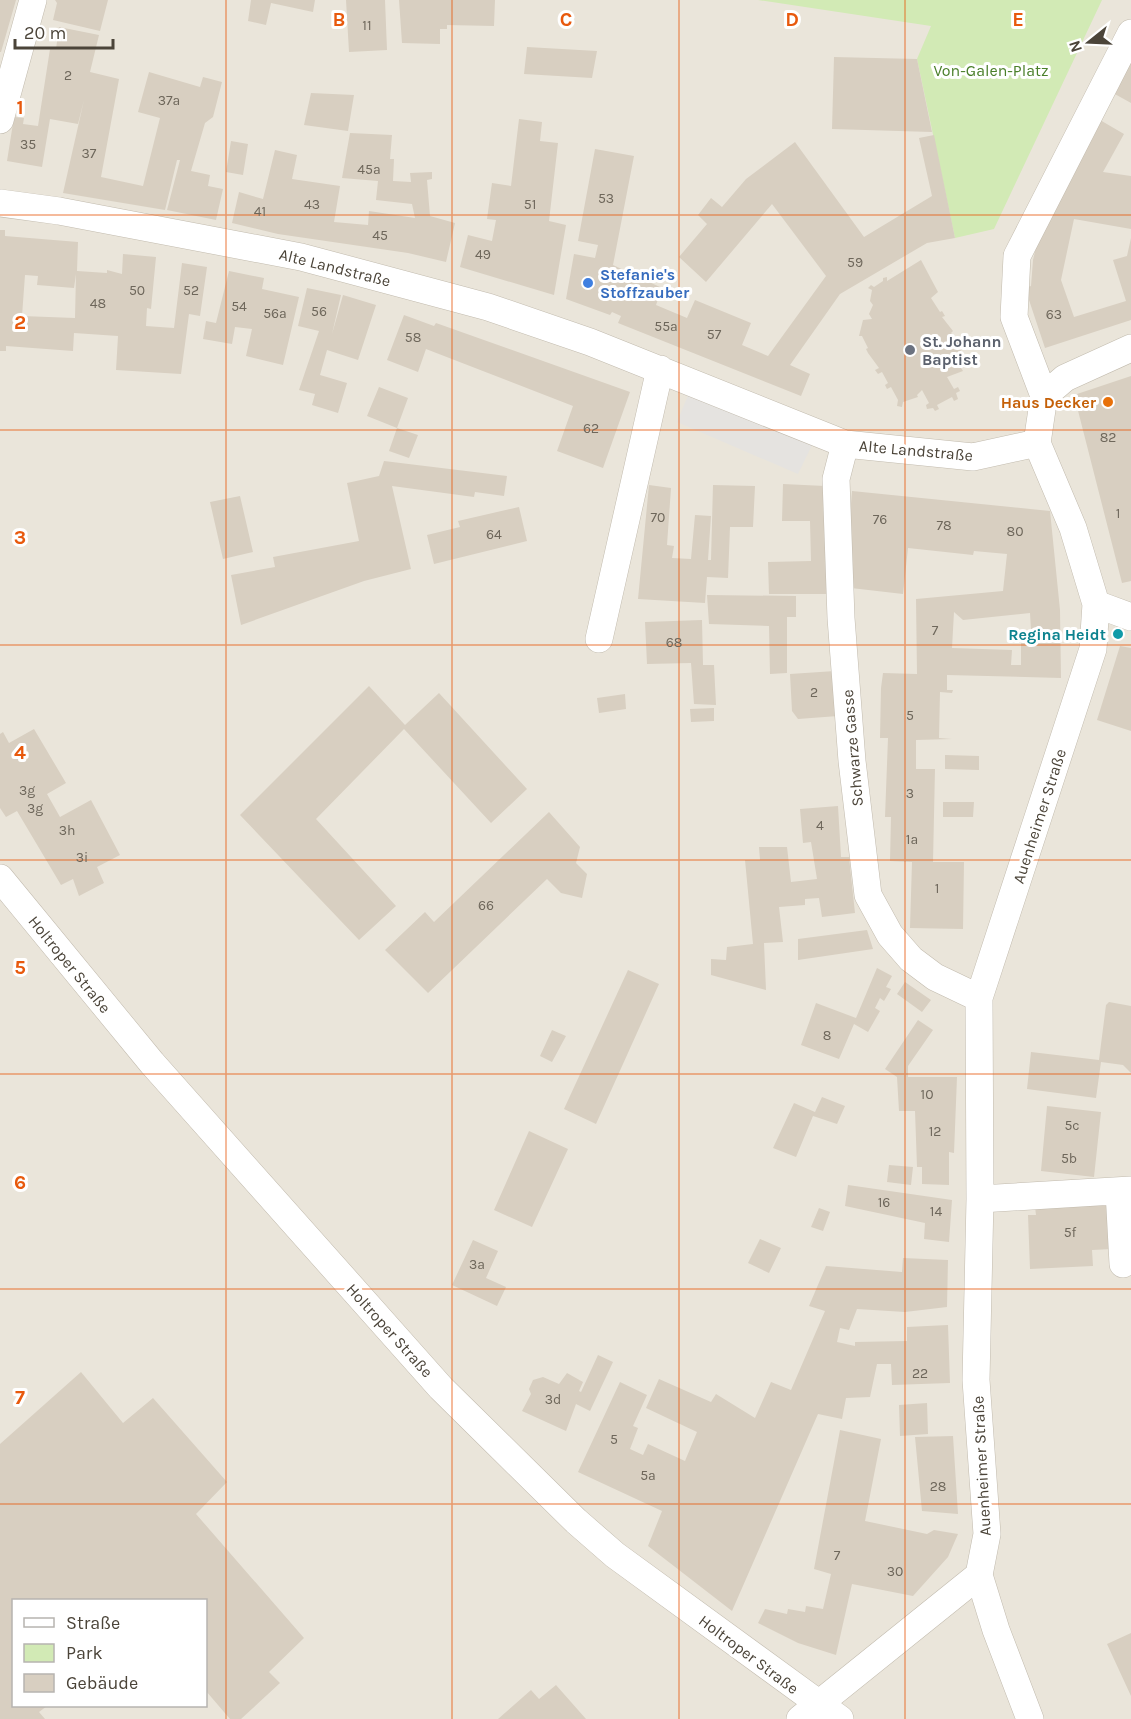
<svg xmlns="http://www.w3.org/2000/svg" width="1131" height="1719" font-family="Karla,sans-serif">
	<rect width="100%" height="100%" fill="#f6f3ec"/>
	<!-- residential -->
	<path fill="#eae5da" fill-rule="evenodd" d="M0,0h1131v1719h-1131zM14,1600h192v106h-192z"/>
	<!-- green -->
	<path fill="#d2eab5" d="M758,0h344l-108,229 -39,9 -38,-179 14,-33z"/>
	<!-- parking -->
	<path fill="#e5e3e0" d="M689,393l124,50 -15,31 -121,-52z"/>
	<!-- building -->
	<path fill="#d8cfc1" fill-rule="evenodd" d="M0,0h16l-15,52h-1z
		M55,0h53l-8,31 -47,-11 4,-17z
		M251,0h64l-2,12 -42,-9 -5,22 -18,-4z
		M346,0h39l2,50 -38,2z
		M399,0h96l-1,26 -47,-1v4h-7v15l-38,-1z
		M59,27l40,8 -9,37 29,7 -18,98 42,9 17,-68 -22,-6 11,-40 51,15 3,-10 19,5 -9,35 -8,6 -14,48 19,4 -2,11 15,3 -7,31 -49,-10 13,-50h-3l-12,50 -102,-17 21,-93 -6,24 -28,-5 -8,48 -35,-6 7,-44 10,1 -1,6 15,2 12,-77h6z
		M527,47l70,4 -5,27 -68,-4z
		M834,57l83,2 15,73 -100,-3z
		M1131,62v41l-18,-10z
		M311,93l43,2 -6,36 -44,-6z
		M519,119l23,3 -2,19 18,2 -9,78 17,4 -12,70 -94,-28 8,-32 24,6 4,-21 -9,-1 5,-36 19,3z
		M1100,120l24,14 -21,38 28,4v53l-57,-10 -13,61 13,37 52,-16 -13,-41 14,-4 4,-18v82l-86,28 -20,-60 6,-2 2,-26 11,-46z
		M350,133l42,2 -2,24h4l-1,22 18,1 -1,-9 22,-1v7l-5,1 3,36 25,7 -9,39 -38,-9 -130,-19 -46,-11 7,-31 24,7 12,-49 22,5 -5,24 48,7 -6,36 34,3 1,-14 46,7 -3,-14 -36,-4 2,-19 -36,-3z
		M934,135l21,103 -28,5 -87,51 -50,71 20,9 -9,22 -183,-73 3,-7 -9,-4 -2,3 -44,-16 8,-45 21,4 3,-13 -20,-4 17,-92 39,7 -21,109 49,23 -6,17 31,13 8,-18 56,23 -9,22 26,11 58,-80 -54,-72 -66,78 -27,-25 28,-33 -9,-9 13,-17 11,9 24,-28 49,-37 69,95 68,-41 -13,-58z
		M231,141l17,3 -5,31 -17,-3z
		M0,230h5v6l73,6 -1,29 30,2v-3l15,4 1,-20 33,3 -5,52 -4,-1 -1,18 28,2 8,-65 25,4 -7,49 -11,-2 -8,60 -65,-4 2,-34 -44,-3 -1,18 -67,-5v5h-6zM76,274l-1,44 -53,-2 3,-41 13,1 -1,9 37,3z
		M921,260l17,32 -7,6 9,14 2,-1 3,5 -3,1 11,14 -2,2 11,14 -3,1 7,11 2,-1 2,4 -2,5 -7,1 2,3 -16,6 7,12 4,-2 2,4 -4,2 2,6 -4,2 -2,-4 -15,8 2,4 -4,2 -2,-3 -6,1 -1,-4 3,-2 -7,-13 -5,5 1,2 -15,5 -1,5 -5,-1 1,-6 -7,-13 -4,2 -2,-4 3,-2 -6,-11 -4,2 -3,-4 4,-2 -11,-15 -2,-4 2,-1 -6,-12h-3l4,-16 9,-1 -3,-5 4,-9 -3,-4 2,-11 -4,-2 3,-3 3,2 9,-6v-3l4,-1v4z
		M229,271l35,7 -2,11 37,8 -16,68 -37,-9 6,-27 -17,-2 -3,17 -29,-5 3,-18 10,2z
		M307,288l34,7 -9,39 11,-39 33,10 -18,55 -31,-10 -7,25 27,8 -9,30 -26,-8 3,-11 -16,-4 20,-59 -21,-5z
		M404,315l30,11 2,-3 194,69 -27,76 -46,-17 16,-45 -147,-57 -8,23 -31,-12z
		M1131,376v205l-9,2 -48,-188z
		M379,387l29,11 -11,30 21,7 -9,23 -20,-7 8,-23 -30,-12z
		M384,461l123,15 -3,20 -29,-4 -1,5 -82,-11 19,83 -47,12 -123,44 -10,-50 44,-8 -2,-10 86,-16 -12,-58 32,-7z
		M783,484l42,2 5,108h-61l-1,-32 43,-1 -1,-40h-28z
		M649,485l22,3 -4,57 7,1 -2,12 19,1 4,-44 16,1 -3,44h3l2,-75 42,1 -2,41h-23l-2,51 -21,-1 -2,26 -67,-4z
		M852,491l198,20 10,99 1,68 -114,-3v15h6l-1,3 -12,-1 -1,46 13,1 -36,1v29h19l-2,93h31l-1,67 -53,-1 2,-66 -22,-1 1,-44h-6l3,-79h-8l1,-50 2,-15 34,1 -1,-75 87,-8 4,-37 -33,-3 -1,4 -65,-7 -5,46 -52,-6 -3,-47zM954,612l9,8 67,-7 1,17h-10v35h-10l1,-15 -60,-2z
		M240,496l13,56 -30,7 -13,-57z
		M519,507l8,34 -93,23 -7,-29 33,-8 -2,-6z
		M707,595l89,1v21h-9v56l-17,1 -1,-48 -60,-2z
		M702,620l1,45h11l2,40 -22,-1 -3,-41 -44,1 -2,-42z
		M1120,646l11,2v83l-34,-11z
		M835,671l3,45 -40,3 -6,-8 -2,-37z
		M369,686l36,39 34,-32 88,96 -36,34 -87,-94 -88,90 80,87 -37,34 -119,-125z
		M625,694l1,15 -27,4 -2,-15z
		M714,708v13l-23,1 -1,-13z
		M34,729l32,54 -19,11 13,23 31,-17 29,55 -23,12 7,16 -25,13 -6,-17 -12,6 -44,-74 -11,6 -6,-9v-74l3,-2 6,11z
		M945,755l34,1v14l-34,-1z
		M943,802h31l-1,15h-30z
		M838,806l3,51h8l6,56 -33,4 -3,-19 -14,1v6l-26,2 4,35 -19,1 2,47 -55,-15v-16l15,1 1,-13 26,-3 -8,-84h15l-1,-13h28l4,35 26,-3 -6,-37 -8,1 -3,-34z
		M549,812l31,35 -4,16 11,11 -5,24 -21,-5 -14,-14 -119,114 -43,-43 40,-38 9,10z
		M867,930l6,19 -75,11v-21z
		M877,968l15,8 -6,11 5,2 -7,12 -4,-3 -5,10 5,3 -12,21 -14,-8 -15,35 -38,-14 15,-42 40,15z
		M628,970l31,14 -63,140 -32,-15z
		M905,982l26,18 -9,12 -25,-18z
		M1109,1002l22,4v67l-8,-8 -22,-3 -5,36 -69,-9 4,-37 68,8 7,-55z
		M918,1020l15,10 -25,36v11h49l-3,76 -5,-1v33l-27,-1v-17h-5l-2,-56h-16l-2,-34 -12,-8z
		M552,1030l14,6 -14,26 -12,-6z
		M822,1097l23,9 -8,18 -24,-8 -17,41 -23,-9 21,-45 21,9z
		M1047,1106l54,6 -7,65 -53,-6z
		M529,1131l39,18 -36,78 -38,-17z
		M889,1165l24,2 -2,18 -24,-3z
		M848,1185l104,15 -3,42 -25,-3 1,-16 -80,-17z
		M1111,1204l1,45 -20,1 1,16 -63,3 -2,-54h8l-1,-8z
		M819,1208l11,4 -7,19 -12,-4z
		M760,1239l21,9 -12,25 -21,-10z
		M473,1240l25,11 -12,27 20,9 -9,19 -45,-21z
		M903,1258l45,2 -1,47 -42,5 -48,-3 -8,21 -9,-2 -3,14 18,4v-4l52,-1v-14l41,-2 2,58 -58,2 -1,-21h-14l-7,33 -24,1 -4,21 -24,-5 -86,197 -84,-65 14,-35 -84,-39 42,-90 27,13 -14,31 5,2 -8,21 13,6 5,-11 37,17 12,-29 -51,-24 13,-29 52,23 5,-8 39,24 16,-36 20,8 34,-79 -16,-5 17,-40 76,6z
		M598,1355l15,7 -23,49 -14,-7 -10,27 -44,-20 9,-17 -2,-5 4,-9 10,-3 16,7 8,-11 16,9 -4,9 2,1z
		M81,1372l42,51 30,-25 74,84 -31,32 108,124 -35,34 11,11 -39,36h-11l-24,-28v-91h-192v106h33l-8,6 6,7h-45v-275z
		M927,1403l1,31 -28,2 -1,-31z
		M840,1430l41,9 -16,82 62,13 7,-4 24,4 -10,23 -35,39 -61,-12 -16,71 -38,-12 -40,-20 7,-14 22,5 1,-5 17,3 1,-6 17,3 8,-35 -17,-5z
		M953,1436l5,78 -36,-3 -7,-74z
		M1131,1633v63l-24,-52z
		M556,1685l30,34h-88l33,-29 8,9z"/>
	<g fill="none" stroke-linecap="round" stroke-linejoin="round">
		<defs>
			<path id="minor" d="M0,120l33,-120
				M0,203l59,8 242,46 187,50 102,35 255,102 128,13 64,-14
				M1044,396l-30,-79 3,-61 114,-223
				M1037,443l7,-47 21,-18 66,-30
				M845,444l-9,35 5,139 11,143 16,134 22,40 21,24 24,18 44,21
				M1096,604l35,13
				M599,639l61,-270
				M0,878l152,185 289,325 135,133 39,34 225,164
				M1119,1191l4,73
				M980,1199l151,-9
				M979,1575l17,55 34,89
				M800,1719l179,-144 8,-41 -11,-154 4,-181 -1,-201 114,-349 3,-45 -23,-76 -36,-85"/>
		</defs>
		<!-- minor casing -->
		<use href="#minor" stroke="#c2bbae" stroke-width="28"/>
		<!-- minor -->
		<use href="#minor" stroke="#fff" stroke-width="27"/>
	</g>
	<!-- grid -->
	<path fill="none" stroke="#e8590c" stroke-width="1.5" stroke-opacity="0.55" d="M226,0v1719M452,0v1719M679,0v1719M905,0v1719M0,215h1131M0,430h1131M0,645h1131M0,860h1131M0,1074h1131M0,1289h1131M0,1504h1131"/>
	<!-- markers -->
	<circle fill="#3f7fe0" stroke="#fff" stroke-width="2" cx="588" cy="283" r="6"/>
	<circle fill="#6b7280" stroke="#fff" stroke-width="2" cx="910" cy="350" r="6"/>
	<circle fill="#e8710a" stroke="#fff" stroke-width="2" cx="1108" cy="402" r="6"/>
	<circle fill="#0f9aa8" stroke="#fff" stroke-width="2" cx="1118" cy="634" r="6"/>
	<g text-anchor="middle" stroke-width="6" stroke-linejoin="round" paint-order="stroke">
		<!-- number labels -->
		<g font-size="14" fill="#6e675b">
			<text x="367" y="30">11</text>
			<text x="68" y="80">2</text>
			<text x="169" y="105">37a</text>
			<text x="28" y="149">35</text>
			<text x="89" y="158">37</text>
			<text x="369" y="174">45a</text>
			<text x="606" y="203">53</text>
			<text x="312" y="209">43</text>
			<text x="530" y="209">51</text>
			<text x="260" y="216">41</text>
			<text x="380" y="240">45</text>
			<text x="483" y="259">49</text>
			<text x="855" y="267">59</text>
			<text x="137" y="295">50</text>
			<text x="191" y="295">52</text>
			<text x="98" y="308">48</text>
			<text x="239" y="311">54</text>
			<text x="319" y="316">56</text>
			<text x="275" y="318">56a</text>
			<text x="1054" y="319">63</text>
			<text x="666" y="331">55a</text>
			<text x="714" y="339">57</text>
			<text x="413" y="342">58</text>
			<text x="591" y="433">62</text>
			<text x="1108" y="442">82</text>
			<text x="1118" y="518">1</text>
			<text x="658" y="522">70</text>
			<text x="880" y="524">76</text>
			<text x="944" y="530">78</text>
			<text x="1015" y="536">80</text>
			<text x="494" y="539">64</text>
			<text x="935" y="635">7</text>
			<text x="674" y="647">68</text>
			<text x="814" y="697">2</text>
			<text x="910" y="720">5</text>
			<text x="27" y="795">3g</text>
			<text x="910" y="798">3</text>
			<text x="35" y="813">3g</text>
			<text x="820" y="830">4</text>
			<text x="67" y="835">3h</text>
			<text x="912" y="844">1a</text>
			<text x="82" y="862">3i</text>
			<text x="937" y="893">1</text>
			<text x="486" y="910">66</text>
			<text x="827" y="1040">8</text>
			<text x="927" y="1099">10</text>
			<text x="1072" y="1130">5c</text>
			<text x="935" y="1136">12</text>
			<text x="1069" y="1163">5b</text>
			<text x="884" y="1207">16</text>
			<text x="936" y="1216">14</text>
			<text x="1070" y="1237">5f</text>
			<text x="477" y="1269">3a</text>
			<text x="920" y="1378">22</text>
			<text x="553" y="1404">3d</text>
			<text x="614" y="1444">5</text>
			<text x="648" y="1480">5a</text>
			<text x="938" y="1491">28</text>
			<text x="837" y="1560">7</text>
			<text x="895" y="1576">30</text>
		</g>
		<!-- park labels -->
		<g font-size="16" fill="#4a7f2a" stroke="#fff">
			<text x="991" y="76">Von-Galen-Platz</text>
		</g>
		<!-- street labels -->
		<g font-size="16" fill="#4b4439" stroke="#fff">
			<text transform="translate(335 267) rotate(14)" y="6">Alte Landstraße</text>
			<text transform="translate(916 450) rotate(5)" y="6">Alte Landstraße</text>
			<text transform="translate(852 748) rotate(-95)" y="6">Schwarze Gasse</text>
			<text transform="translate(1039 816) rotate(-72)" y="6">Auenheimer Straße</text>
			<text transform="translate(70 964) rotate(51)" y="6">Holtroper Straße</text>
			<text transform="translate(390 1330) rotate(48)" y="6">Holtroper Straße</text>
			<text transform="translate(981 1466) rotate(-93)" y="6">Auenheimer Straße</text>
			<text transform="translate(749 1654) rotate(37)" y="6">Holtroper Straße</text>
		</g>
		<!-- shop labels -->
		<g font-size="16" font-weight="bold" fill="#366cbe" stroke="#fff" text-anchor="start">
			<text x="600" y="280">Stefanie's<tspan x="600" dy="18">Stoffzauber</tspan></text>
		</g>
		<!-- worship labels -->
		<g font-size="16" font-weight="bold" fill="#5b616d" stroke="#fff" text-anchor="start">
			<text x="922" y="347">St. Johann<tspan x="922" dy="18">Baptist</tspan></text>
		</g>
		<!-- food labels -->
		<g font-size="16" font-weight="bold" fill="#c56008" stroke="#fff" text-anchor="end">
			<text x="1096" y="408">Haus Decker</text>
		</g>
		<!-- culture labels -->
		<g font-size="16" font-weight="bold" fill="#0d838f" stroke="#fff" text-anchor="end">
			<text x="1106" y="640">Regina Heidt</text>
		</g>
	</g>
	<g font-size="20" text-anchor="middle" font-weight="bold" fill="#e8590c" stroke="#fff" stroke-width="6" stroke-linejoin="round" paint-order="stroke">
		<text x="339" y="26">B</text>
		<text x="566" y="26">C</text>
		<text x="792" y="26">D</text>
		<text x="1018" y="26">E</text>
		<text x="20" y="114">1</text>
		<text x="20" y="329">2</text>
		<text x="20" y="544">3</text>
		<text x="20" y="759">4</text>
		<text x="20" y="974">5</text>
		<text x="20" y="1189">6</text>
		<text x="20" y="1404">7</text>
	</g>
	<!-- legend -->
	<rect x="12" y="1599" width="195" height="108" fill="#ffffff" stroke="#b7b4b0" stroke-width="1.5"/>
	<rect x="24" y="1618" width="30" height="9" fill="#ffffff" stroke="#b7b4b0" stroke-width="1.5"/>
	<text x="66" y="1629" font-size="18" fill="#4b4439">Straße</text>
	<rect x="24" y="1644" width="30" height="18" fill="#d2eab5" stroke="#b7b4b0" stroke-width="1.5"/>
	<text x="66" y="1659" font-size="18" fill="#4b4439">Park</text>
	<rect x="24" y="1674" width="30" height="18" fill="#d8cfc1" stroke="#b7b4b0" stroke-width="1.5"/>
	<text x="66" y="1689" font-size="18" fill="#4b4439">Gebäude</text>
	<!-- north arrow -->
	<g transform="translate(1089 42) rotate(252)" stroke="#ffffff" stroke-width="4.5" paint-order="stroke">
	<path d="M0-4.5L10 22L0 15L-10 22Z" fill="#4b4439"/>
	<text y="-9" font-size="16" font-weight="bold" text-anchor="middle" fill="#4b4439">N</text>
	</g>
	<!-- scale -->
	<path d="M15 39v9h98v-9" fill="none" stroke="#4b4439" stroke-width="3"/>
	<text x="24" y="39" font-size="18" fill="#4b4439" stroke="#ffffff" stroke-width="4.5" paint-order="stroke">20 m</text>
</svg>
